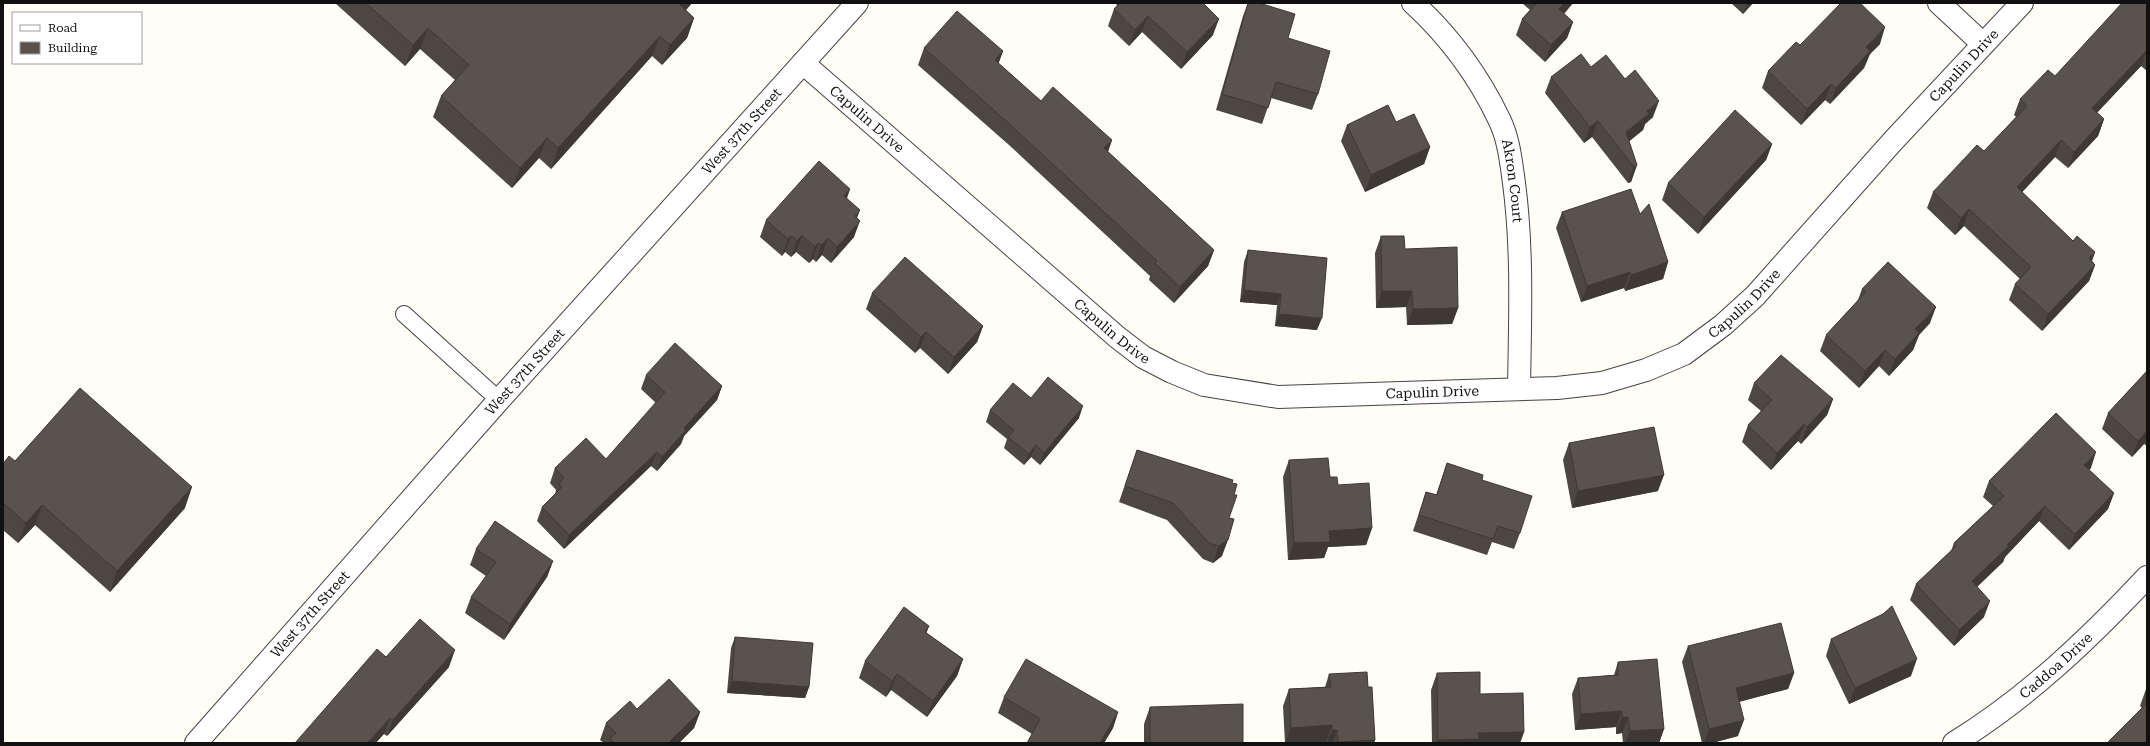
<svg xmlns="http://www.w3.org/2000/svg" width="2150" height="746" font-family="'Roboto Serif',serif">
	<rect width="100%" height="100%" fill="#fffdf5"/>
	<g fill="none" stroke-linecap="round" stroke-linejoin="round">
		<defs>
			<path id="service" d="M404,314l95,86"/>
			<g id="minor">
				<path id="s1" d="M1413,3c36,33 65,72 86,116 10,20 12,43 15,64 9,68 6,138 5,206"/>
				<path d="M1939,3l44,41"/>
				<path id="s2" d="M803,63l314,274 26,20 29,15 32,13 74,12 279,-9 45,-5 44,-13 38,-16 39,-29 32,-29 138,-155 129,-138"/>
				<path id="s3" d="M1954,743c73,-45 135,-104 193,-166"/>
			</g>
			<g id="tertiary">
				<path id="s4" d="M196,743l303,-343 358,-397"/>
			</g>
		</defs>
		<!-- service casing -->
		<use href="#service" stroke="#444" stroke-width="18"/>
		<!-- minor casing -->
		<use href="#minor" stroke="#444" stroke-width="24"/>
		<!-- tertiary casing -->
		<use href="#tertiary" stroke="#444" stroke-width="24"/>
		<!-- service -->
		<use href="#service" stroke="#fff" stroke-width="16"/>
		<!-- minor -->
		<use href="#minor" stroke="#fff" stroke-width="22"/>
		<!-- tertiary -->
		<use href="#tertiary" stroke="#fff" stroke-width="22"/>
	</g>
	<!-- wall -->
	<path fill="#4d4742" d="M335,3h357l-6,7 8,8 -7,20 -25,27 -10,-9 -101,113 -12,-11 -27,30 -79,-71 8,-21 14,-16 -35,-31 -15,17z
		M1115,3h88l10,32 -32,34 -39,-37 -13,14 -21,-20 6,-17 3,-4z
		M1248,3l40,35 30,56 -6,16 -41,-12 -9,26 -46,-14 27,-94z
		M1522,3h51l-9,11 9,8 -6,16 -22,24 -29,-27 6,-16 8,-9z
		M1731,3h22l-10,11z
		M2147,3v68l-6,-5 -44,47 7,6 -6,17 -30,32 -13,-11 -33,35 51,49 22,11 -3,9 3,4 -6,16 -47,50 -33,-31 6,-16 5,-5 -56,-53 -9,9 -28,-27 6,-16 51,-41 32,-34 -2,-2 6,-16 35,-23z
		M1880,44l-10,10 -6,14 -34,36 -5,-4 -24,25 -39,-37 6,-17 32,-26z
		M924,48l79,3 -5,12 43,38 71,39 -4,12 106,98 -6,16 -34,37 -25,-23 1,-4 -141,-131 -91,-80z
		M1591,67l62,50 -8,7 -2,6 -14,11 8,24 -6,17 -3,1 -36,-46 -8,6 -39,-50 6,-16z
		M1396,122l34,25 -6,17 -59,28 -24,-51 6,-16z
		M1772,144l-6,16 -68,74 -36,-34 6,-17z
		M850,189l-3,9 10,20 -3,19 -23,26 -9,-8 -6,7 -3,-3 -4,4 -13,-11 -5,5 -6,-5 -3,4 -22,-19 6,-17z
		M1562,212l78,2 28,48 -5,17 -38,12 -1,-3 -43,14 -25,-74z
		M1381,236l24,13 53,59 -6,16 -45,1 -1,-18 -30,1 -1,-55z
		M1248,250l69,80 -42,-4 2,-21 -37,-3 4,-40z
		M1862,289l68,34 -11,12 -6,15 -24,26 -10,-10 -20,22 -39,-37 6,-16 32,-35z
		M872,293l111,33 -6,16 -29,32 -28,-26 -5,5 -49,-44z
		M2147,371v75l-3,-2 -12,13 -30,-28 6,-16z
		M646,375l76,11 -5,14 -33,36 -3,8 -24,27 -6,-5 -87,83 -27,-28 5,-14 13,-13 1,-4 -6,-7 5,-15 51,-9 50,-56 -15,-14z
		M1754,383l79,16 -6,16 -26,29 -3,-3 -27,29 -29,-28 6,-17 13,-14 -13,-11z
		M1031,398l48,20 -39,47 -9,-8 -7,8 -20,-17 3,-9 -21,-17 4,-12z
		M1569,443l89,48 -86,17 -9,-48z
		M1137,450l95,33 -3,35 -7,38 -9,7 -10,-4 -36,-39 -48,-18 12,-35z
		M1289,460l41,17 8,8 34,43 -6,17 -38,2 -4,11 -36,2 -5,-83z
		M15,461l170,47 -75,84 -75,-67 -17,18 -15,-13v-66z
		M1447,463l35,17 38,53 -6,16 -22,-7 -5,13 -74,-24 13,-39 10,3z
		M2091,468l-2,2 25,23 -6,16 -39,41 -30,-29 -34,36 -2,5 -26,25 7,30 -30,29 -44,-46 6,-16 35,-33 3,-8 39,-37 -10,-9 6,-16z
		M476,549l77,12 -6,16 -43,63 -39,-27 6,-16 15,-21 -16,-11z
		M929,626l-3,7 37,26 -6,17 -30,41 -36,-27 -5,7 -27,-19 6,-17z
		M735,637l74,50 -4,11 -78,-5 4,-45z
		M1831,639l80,37 -62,28 -23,-48z
		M1688,646l106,27 -6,16 -49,13 -1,34 -26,7h-10l-20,-81z
		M386,657l63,10 -62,69 -3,-2z
		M1618,662l46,67 -5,14h-36l-1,-10 -6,1v-7l-41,3 -3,-36 6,-16 36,-3z
		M1437,673l43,21 44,38 -4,11h-88l-1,-53z
		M1329,674l39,13 7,53 -1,3h-48v-1l-24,1h-17l-2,-37 6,-17 36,-2z
		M2146,689h1v54l-5,-35 -2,-2z
		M1004,697l114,15 -5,16 -9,15h-77l5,-9 -34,-21z
		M1150,707l93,36h-99v-19z
		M637,709l63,3 -6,16 -15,15h-75l-4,-3 6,-17z"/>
	<!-- shaded-wall -->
	<path fill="#3f3936" d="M682,3h10l-19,22 7,-20z
		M1564,3h9l-20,23 6,-17z
		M1747,3h6l-10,11z
		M1148,16l-6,16 -13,14 6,-16z
		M694,18l-7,20 -25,27 8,-20z
		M1219,19l-6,16 -32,34 6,-17z
		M1573,22l-6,16 -22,24 6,-17z
		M1885,27l-5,17 -10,10 -6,14 -34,36 6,-16 30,-41z
		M428,28l-8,21 -15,17 8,-21z
		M660,36l-8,20 -101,113 7,-21z
		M2147,50l-6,16 -55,58 6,-16z
		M1003,51l-6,17 -2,-8z
		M1831,84l-6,16 -24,25 6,-16z
		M1659,101l-6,16 -8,7 -2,6 -23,19 6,-17 21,-21z
		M2104,119l-6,17 -30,32 6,-16z
		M1598,121l-6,16 -8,6 6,-16z
		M547,138l-8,20 -27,30 8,-20z
		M1112,140l-6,16 -2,-8z
		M2061,140l-6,17 -44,47 6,-17z
		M1772,144l-6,16 -68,74 6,-17z
		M1430,147l-6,17 -59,28 6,-17z
		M1637,165l-6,17 -3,1 6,-16z
		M850,189l-6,16v-9z
		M1969,209l-5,17 -9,9 6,-17z
		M860,210l-6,16 1,-10z
		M860,221l-6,16 -23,26 6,-16z
		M802,235l-6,17 -5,5 6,-16z
		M791,236l-6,16 -3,4 6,-17z
		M828,238l-6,17 -6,7 5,-17z
		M818,243l-5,16 -4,4 6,-16z
		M1214,250l-6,16 -34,37 6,-16z
		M2095,252l-6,17v-11z
		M1668,262l-5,17 -38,12 6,-16z
		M2095,265l-6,16 -47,50 6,-17z
		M1630,272l-6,16 -43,14 6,-16z
		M1244,290l37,4 -4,11 -37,-3z
		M1382,291h30l-6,16 -30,1z
		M1936,307l-6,16 -11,12 -6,15 -24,26 6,-17 20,-30z
		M1458,308l-6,16 -45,1 6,-16z
		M1279,314l43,4 -5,12 -42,-4z
		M983,326l-6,16 -29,32 6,-17z
		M926,332l-6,16 -5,5 6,-16z
		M1885,350l-6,16 -20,22 6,-17z
		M722,386l-5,14 -33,36 -3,8 -24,27 5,-14 22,-29z
		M1833,399l-6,16 -26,29 6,-17z
		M1083,406l-4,12 -39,47 4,-12z
		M1804,424l-6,17 -27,29 6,-17z
		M2147,431v5l-3,8 -12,13 6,-16z
		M1036,445l-5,12 -7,8 5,-11z
		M657,452l-6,14 -87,83 5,-14z
		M2096,452l-5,16 -13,13 6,-16z
		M1664,475l-6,16 -86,17 6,-17z
		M192,487l-7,21 -75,84 7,-21z
		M2114,493l-6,16 -39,41 6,-16z
		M42,505l-7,20 -17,18 8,-20z
		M2045,506l-6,15 -34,36 -2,5 -37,35 6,-16z
		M1372,528l-6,17 -38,2 -4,11 -36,2 6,-17 35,-12z
		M1228,540l-6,16 -9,7 6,-17z
		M553,561l-6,16 -43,63 6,-16z
		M1990,601l-6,16 -30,29 5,-16z
		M929,626l-6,16 2,-10z
		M455,650l-6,17 -62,69 6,-16z
		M963,659l-6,17 -30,41 6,-16z
		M1917,659l-6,17 -62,28 6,-16z
		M1794,673l-6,16 -58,15 6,-16z
		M897,674l-6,16 -5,7 6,-16z
		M732,681l77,6 -4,11 -78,-5z
		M1622,711l-6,16 -41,3 6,-16z
		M700,712l-6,16 -15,15h-9v-2z
		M1118,712l-5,16 -9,15h-4z
		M1622,717h6l-6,16 -6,1z
		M390,718l-6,16 -8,9h-9z
		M1744,720l-6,16 -26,7h-8l5,-14z
		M1332,725l-6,17 -24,1h-17l6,-15z
		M1664,729l-5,14h-34l5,-12z
		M1332,730h5l-4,13h-6z
		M1524,732l-4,11h-82v-3l40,-7z
		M1375,740l-1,3h-36v-1z"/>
	<!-- building -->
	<path fill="#5a524d" stroke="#3f3936" d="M366,3h316l-2,2 14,13 -24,27 -10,-9 -102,112 -11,-10 -27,30 -79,-72 28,-31 -41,-37 -15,17z
		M1120,3h83l16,16 -32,33 -39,-36 -13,14 -21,-21z
		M1248,3h11l36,11 -7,24 42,13 -12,43 -42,-12 -8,26 -46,-14z
		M1537,3h27l-5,6 14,13 -22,23 -29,-26z
		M1841,3h19l25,24 -19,20 4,4 -34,37 -5,-4 -24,25 -39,-38 28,-29 4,3z
		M2122,3h25v47l-55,58 12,11 -30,33 -13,-12 -44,47 56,54 4,-5 18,16 -6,6 6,7 -47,49 -33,-30 16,-17 -62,-58 -8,9 -28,-26 44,-47 7,6 43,-45 -7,-7 28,-29 7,6z
		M957,11l46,40 -8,9 46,41 12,-14 59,53 -8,8 110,102 -34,37 -25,-24 2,-2 -142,-132 -91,-81z
		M1581,54l10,13 15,-12 19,24 10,-9 24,31 -12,10 2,3 -23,18 11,33 -3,2 -36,-46 -8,6 -39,-50z
		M1388,105l8,17 18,-8 16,33 -59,28 -24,-50z
		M1735,110l37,34 -68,73 -36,-34z
		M819,161l31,28 -6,7 16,14 -5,6 5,5 -23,26 -9,-9 -7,7 -3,-2 -3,4 -13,-12 -5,6 -6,-5 -3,3 -22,-19z
		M1631,189l9,25 9,-10 19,58 -37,13 -1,-3 -43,14 -25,-74z
		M1381,236h23l1,13 52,-2 1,61 -45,1 -1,-18h-30z
		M1248,250l79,8 -5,60 -43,-4 2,-20 -37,-4z
		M905,257l78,69 -29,31 -28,-25 -5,5 -49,-44z
		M1888,262l48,45 -21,22 4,4 -24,26 -10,-9 -20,21 -39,-36 40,-43 -4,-3z
		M675,343l47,43 -38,42 2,2 -24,27 -5,-5 -88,83 -27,-28 20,-20 -3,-3 5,-6 -9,-10 31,-30 20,21 59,-67 -19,-17z
		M1781,355l52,44 -26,28 -3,-3 -27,29 -29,-28 24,-25 -18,-17z
		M2147,371v60l-9,10 -30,-28z
		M1048,377l35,29 -39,47 -8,-8 -7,9 -21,-17 6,-7 -24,-20 23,-27 18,15z
		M80,388l112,99 -75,84 -75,-66 -16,18 -23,-20v-39l6,-8 6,5z
		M2056,413l40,39 -12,13 30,28 -39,41 -30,-28 -38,39 2,1 -37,35 18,20 -31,29 -43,-46 40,-38 -2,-3 50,-47 -15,-15z
		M1654,427l10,48 -86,16 -9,-48z
		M1137,450l96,30 -1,3 5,1 -3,11h3l-8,23 5,1 -6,21 -9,6 -10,-3 -36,-40 -48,-17z
		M1328,458l2,19h7l1,8 31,-2 3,45 -43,3 1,11 -36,1 -5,-83z
		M1447,463l36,12 -1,5 50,16 -12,37 -22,-7 -5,13 -74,-24 7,-23 11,3z
		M495,521l58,40 -43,63 -39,-27 25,-35 -20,-13z
		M1892,606l25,53 -62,29 -24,-49 52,-25z
		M904,607l25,19 -4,6 38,27 -30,42 -36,-27 -5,7 -27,-20z
		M420,619l35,31 -62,70 -3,-2 -23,25h-72l82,-94 9,8z
		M1781,623l13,50 -58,15 8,32 -35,9 -21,-83z
		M735,637l78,6 -4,44 -77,-6z
		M1026,659l92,53 -18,31h-73l13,-24 -36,-22z
		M1657,659l7,70 -34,2 -2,-14h-6v-6l-41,3 -3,-36 40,-3v-13z
		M1367,672l1,15h4l3,53 -37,2 -1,-12h-5v-5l-41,3 -2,-39 42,-2 -2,-13z
		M1480,672v22l43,-1 1,39 -46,1 1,6 -41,1 -1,-67z
		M669,679l31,33 -30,29 2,2h-61l2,-2 -3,-3 6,-5 -10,-10 24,-22 7,8z
		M2147,703v40h-40z
		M1243,704v39h-93v-36z"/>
	<g text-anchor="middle" stroke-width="4" stroke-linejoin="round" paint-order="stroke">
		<!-- street labels -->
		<g font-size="14" fill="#111" stroke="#fff">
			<text dy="5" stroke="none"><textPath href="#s2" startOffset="1406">Capulin Drive</textPath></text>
			<text dy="5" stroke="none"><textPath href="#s2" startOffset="85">Capulin Drive</textPath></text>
			<text dy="5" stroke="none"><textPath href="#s4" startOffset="820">West 37th Street</textPath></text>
			<text dy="5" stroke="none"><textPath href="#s1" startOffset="209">Akron Court</textPath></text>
			<text dy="5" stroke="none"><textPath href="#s2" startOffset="1082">Capulin Drive</textPath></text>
			<text dy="5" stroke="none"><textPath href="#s2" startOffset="409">Capulin Drive</textPath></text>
			<text dy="5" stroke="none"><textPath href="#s4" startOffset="496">West 37th Street</textPath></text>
			<text dy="5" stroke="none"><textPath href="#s2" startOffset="746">Capulin Drive</textPath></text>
			<text dy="5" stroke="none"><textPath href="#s4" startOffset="172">West 37th Street</textPath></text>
			<text dy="5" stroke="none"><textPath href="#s3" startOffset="128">Caddoa Drive</textPath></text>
		</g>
	</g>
	<!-- border -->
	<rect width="2150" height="746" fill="none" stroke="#111111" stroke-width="8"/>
	<!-- legend -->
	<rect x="12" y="12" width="130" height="52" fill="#ffffff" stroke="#a0a0a0"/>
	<rect x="20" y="25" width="20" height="6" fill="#ffffff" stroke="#a0a0a0"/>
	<text x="48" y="32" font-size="12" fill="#111111">Road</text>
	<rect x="20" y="42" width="20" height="12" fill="#5a524d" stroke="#a0a0a0"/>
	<text x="48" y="52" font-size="12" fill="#111111">Building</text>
</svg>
